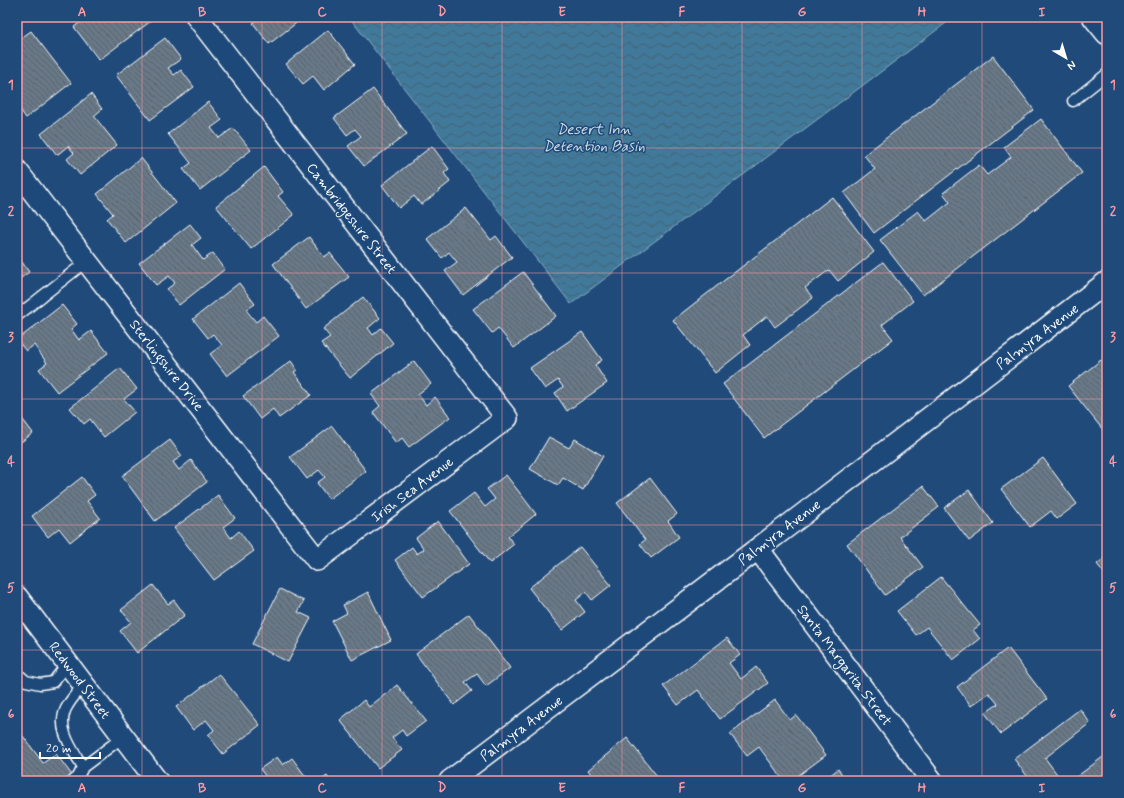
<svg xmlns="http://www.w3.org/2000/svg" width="1124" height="798" font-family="Mynerve,sans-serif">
	<defs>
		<pattern id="water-waves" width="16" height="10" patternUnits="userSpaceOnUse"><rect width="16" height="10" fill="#40799a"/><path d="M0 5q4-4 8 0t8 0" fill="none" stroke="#466273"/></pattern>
		<pattern id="building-back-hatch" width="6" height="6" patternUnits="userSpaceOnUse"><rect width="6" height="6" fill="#677887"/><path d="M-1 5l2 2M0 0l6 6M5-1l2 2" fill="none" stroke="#5a626a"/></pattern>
	</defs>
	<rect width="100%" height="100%" fill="#1f4a7a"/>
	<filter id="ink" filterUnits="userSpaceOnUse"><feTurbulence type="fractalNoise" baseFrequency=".025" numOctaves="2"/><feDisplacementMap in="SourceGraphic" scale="8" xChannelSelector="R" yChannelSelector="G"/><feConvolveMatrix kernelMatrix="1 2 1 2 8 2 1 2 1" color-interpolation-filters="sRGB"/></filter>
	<g filter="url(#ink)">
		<!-- water -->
		<path fill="url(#water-waves)" stroke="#8cafc2" d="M349,17h605l-383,287z"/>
		<!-- building -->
		<path fill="url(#building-back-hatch)" stroke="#fff" d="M79,17h69l3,4 -52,39 -25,-33 8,-6z
			M260,17h44l-35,27 -16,-21z
			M328,30l27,34 -31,26 -11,-14 -10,8 -17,-20z
			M31,31l40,52 -45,35 -9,-13v-17l4,-3 -4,-6v-38z
			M165,38l16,21 -13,9 6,7 7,-5 13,17 -44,33 -34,-45z
			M993,56l41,54 -160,123 -30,-40 31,-24 -11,-14z
			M373,89l34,45 -43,32 -16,-20 13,-10 -6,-7 -8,6 -13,-17z
			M91,94l11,15 -8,7 23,29 -37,30 -13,-16 7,-6 -6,-7 -11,9 -16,-21z
			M208,102l14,18 -11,8 8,10 14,-10 18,22 -51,40 -17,-21 8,-6 -23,-29z
			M1041,119l41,54 -159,122 -43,-55 38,-29 8,10 24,-19 -7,-9 36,-28 8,10 24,-18 -7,-10z
			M432,146l17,23 -5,4 6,9 -29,23 -7,-9 -15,12 -17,-23z
			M141,158l35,45 -50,40 -19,-24 6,-5 -16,-20z
			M264,167l19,25 -5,4 16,19 -43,34 -35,-43z
			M832,197l42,55 -36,29 -9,-11 -24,18 8,10 -38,29 -8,-11 -24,19 7,10 -35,28 -42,-53z
			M466,208l25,32 5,-4 16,21 -49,38 -18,-24 12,-9 -8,-10 -7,6 -15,-19z
			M190,224l11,14 -9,7 11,15 10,-7 12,16 -46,36 -12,-16 8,-6 -6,-7 -13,9 -17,-22z
			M309,237l15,20 6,-4 19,24 -43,32 -33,-45z
			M17,255l12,17 -12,9z
			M883,262l30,39 -31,24 11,14 -129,99 -41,-54z
			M523,272l33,44 -42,32 -16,-20 -6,5 -19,-24z
			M239,283l16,21 -9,6 10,12 7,-6 16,20 -52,40 -17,-22 12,-9 -9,-11 -5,4 -15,-19z
			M363,297l17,21 -12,10 5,7 8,-7 12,15 -43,35 -29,-35 9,-6 -7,-8z
			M62,305l15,19 -6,5 8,11 12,-9 17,22 -51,39 -18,-23 8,-6 -13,-18 -8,6 -9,-11z
			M582,332l20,28 -7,5 12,18 -40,28 -12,-18 8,-6 -5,-7 -13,9 -15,-21z
			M1101,360l6,8v67l-39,-49z
			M291,361l6,9 -3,2 17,23 -32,23 -6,-9 -13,10 -17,-23z
			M414,361l17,23 -13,10 8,11 9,-8 15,20 -41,30 -7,-9 -6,5 -23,-31 7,-6 -9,-12z
			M120,368l17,21 -13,10 11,13 -31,25 -14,-18 -6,5 -14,-16z
			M17,412l16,21 -16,12z
			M332,426l34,45 -37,28 -12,-16 8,-6 -6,-7 -12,9 -17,-22z
			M549,437l20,11 6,-9 28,17 -20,34 -20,-12 -5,7 -28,-16z
			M170,440l12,16 -9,6 6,8 12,-10 16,22 -52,39 -33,-45z
			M1043,458l34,46 -20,15 -6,-8 -21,16 -29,-38z
			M506,475l30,39 -28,23 6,7 -24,19 -40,-52 24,-18 11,14 10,-8 -8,-10z
			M82,477l13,18 -8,6 13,17 -30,24 -11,-14 -11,9 -16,-21z
			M650,478l27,36 -9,7 11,16 -28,21 -11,-14 5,-4 -28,-37z
			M923,486l16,21 -39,30 23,30 -38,28 -38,-51z
			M969,490l24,33 -24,18 -25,-33z
			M218,495l17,23 -12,9 8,11 8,-7 15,20 -40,29 -40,-52z
			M438,521l31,43 -46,33 -28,-37 17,-13 5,7 7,-5 -8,-11z
			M580,547l31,38 -19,15 -6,-8 -10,8 9,12 -23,18 -33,-42z
			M1107,556v21l-10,-13z
			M941,577l39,48 -7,5 7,9 -27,21 -26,-33 -11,8 -19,-24z
			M153,585l15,19 6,-4 11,15 -48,38 -17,-22 11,-9 -10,-12z
			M280,589l24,12 -6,11 13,6 -23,44 -36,-18z
			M368,592l23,48 -39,20 -20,-39 15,-8 -4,-8z
			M469,614l41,54 -24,18 -9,-12 -12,8 7,9 -18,14 -38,-51z
			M727,638l13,17 -11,8 12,16 15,-12 12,16 -48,36 -22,-29 -20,15 -15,-19z
			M1008,648l39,51 -46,35 -16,-21 13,-9 -9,-11 -18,13 -14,-19z
			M219,674l41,51 -37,29 -15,-19 6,-5 -8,-10 -13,10 -17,-23z
			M397,685l29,36 -20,15 -4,-6 -10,8 10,12 -24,18 -38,-48 24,-20 5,7z
			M775,700l15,20 6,-5 30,40 -35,26h-7l-25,-34 -12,9 -17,-22z
			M1080,709l10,14 -45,35 17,23h-31l-17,-22z
			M23,736l20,27 13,-9 16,21 -8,6h-47v-40z
			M627,738l30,38 -6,5h-69l9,-7 -3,-4z
			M1107,754v23l-6,4h-30z
			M277,757l6,8 9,-7 17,23h-40l-9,-12z
			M838,769l9,12h-24z
			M327,776l3,5h-10z"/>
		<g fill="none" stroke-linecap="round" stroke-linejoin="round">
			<defs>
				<path id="lane" d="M1073,101l34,-27
					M17,316l70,-55
					M17,673l9,8 14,3 13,-2 14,-18
					M83,685c-5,7 -11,13 -15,20 -14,21 4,44 15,62l40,-30
					M73,781l5,-4 5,-10"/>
				<path id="street" d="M17,171l300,389 190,-142 -310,-401
					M758,549l174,232
					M17,597l140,184
					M450,781l343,-259 314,-240"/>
				<path id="primary" d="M1094,17l13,16"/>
			</defs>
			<!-- lane casing -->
			<use href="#lane" stroke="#fff" stroke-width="13"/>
			<!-- street casing -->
			<use href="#street" stroke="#fff" stroke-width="24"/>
			<!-- primary casing -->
			<use href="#primary" stroke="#fff" stroke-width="25"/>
			<!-- lane -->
			<use href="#lane" stroke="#1f4a7a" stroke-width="10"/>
			<!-- street -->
			<use href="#street" stroke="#1f4a7a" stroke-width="21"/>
			<!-- primary -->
			<use href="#primary" stroke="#1f4a7a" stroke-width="22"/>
		</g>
	</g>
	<!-- grid -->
	<path fill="none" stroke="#ff9aa2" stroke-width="1" stroke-opacity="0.55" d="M142,17v764M262,17v764M382,17v764M502,17v764M622,17v764M742,17v764M862,17v764M982,17v764M17,148h1090M17,273h1090M17,399h1090M17,525h1090M17,650h1090"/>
	<g text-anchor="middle" stroke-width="3" stroke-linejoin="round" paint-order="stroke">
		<!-- street labels -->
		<g font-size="14" fill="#fff" stroke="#1f4a7a">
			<text transform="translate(352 218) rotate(52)" y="5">Cambridgeshire Street</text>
			<text transform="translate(1037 336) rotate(-37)" y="5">Palmyra Avenue</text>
			<text transform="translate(167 365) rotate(52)" y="5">Sterlingshire Drive</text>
			<text transform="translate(412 489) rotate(-37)" y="5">Irish Sea Avenue</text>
			<text transform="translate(779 532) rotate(-37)" y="5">Palmyra Avenue</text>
			<text transform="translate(845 665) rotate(53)" y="5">Santa Margarita Street</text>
			<text transform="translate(80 680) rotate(53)" y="5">Redwood Street</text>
			<text transform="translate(521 728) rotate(-37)" y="5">Palmyra Avenue</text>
		</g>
		<!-- water labels -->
		<g font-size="15" font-style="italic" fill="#cfdee6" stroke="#1f4a7a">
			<text x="594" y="134">Desert Inn<tspan x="594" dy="17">Detention Basin</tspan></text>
		</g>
	</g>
	<!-- margin -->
	<rect width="1124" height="798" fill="none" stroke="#1f4a7a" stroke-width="44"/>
	<!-- north arrow -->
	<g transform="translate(1066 58) rotate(142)" stroke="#1f4a7a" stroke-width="3" paint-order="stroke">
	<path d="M0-3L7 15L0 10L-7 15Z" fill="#ffffff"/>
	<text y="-6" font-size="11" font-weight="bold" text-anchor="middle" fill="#ffffff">N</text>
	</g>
	<!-- scale -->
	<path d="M40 752v6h60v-6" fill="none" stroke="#ffffff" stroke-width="2"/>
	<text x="46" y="752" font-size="12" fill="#ffffff" stroke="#1f4a7a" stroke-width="3" paint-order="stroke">20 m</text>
	<rect x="22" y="22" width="1080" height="754" fill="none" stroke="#ff9aa2" stroke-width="1.5"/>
	<g font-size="13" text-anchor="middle" font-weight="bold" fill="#ff9aa2">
		<text x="82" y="16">A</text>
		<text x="202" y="16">B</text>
		<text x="322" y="16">C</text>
		<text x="442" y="16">D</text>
		<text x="562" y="16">E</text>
		<text x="682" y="16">F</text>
		<text x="802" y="16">G</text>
		<text x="922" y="16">H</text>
		<text x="1042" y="16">I</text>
		<text x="11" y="89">1</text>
		<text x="1113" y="89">1</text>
		<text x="11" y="215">2</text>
		<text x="1113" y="215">2</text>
		<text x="11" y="341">3</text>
		<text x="1113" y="341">3</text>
		<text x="11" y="466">4</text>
		<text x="1113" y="466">4</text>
		<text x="11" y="592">5</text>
		<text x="1113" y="592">5</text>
		<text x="11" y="718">6</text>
		<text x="1113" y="718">6</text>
		<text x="82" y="792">A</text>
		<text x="202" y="792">B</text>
		<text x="322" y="792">C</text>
		<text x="442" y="792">D</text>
		<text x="562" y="792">E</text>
		<text x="682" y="792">F</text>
		<text x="802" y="792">G</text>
		<text x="922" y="792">H</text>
		<text x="1042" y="792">I</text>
	</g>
</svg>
